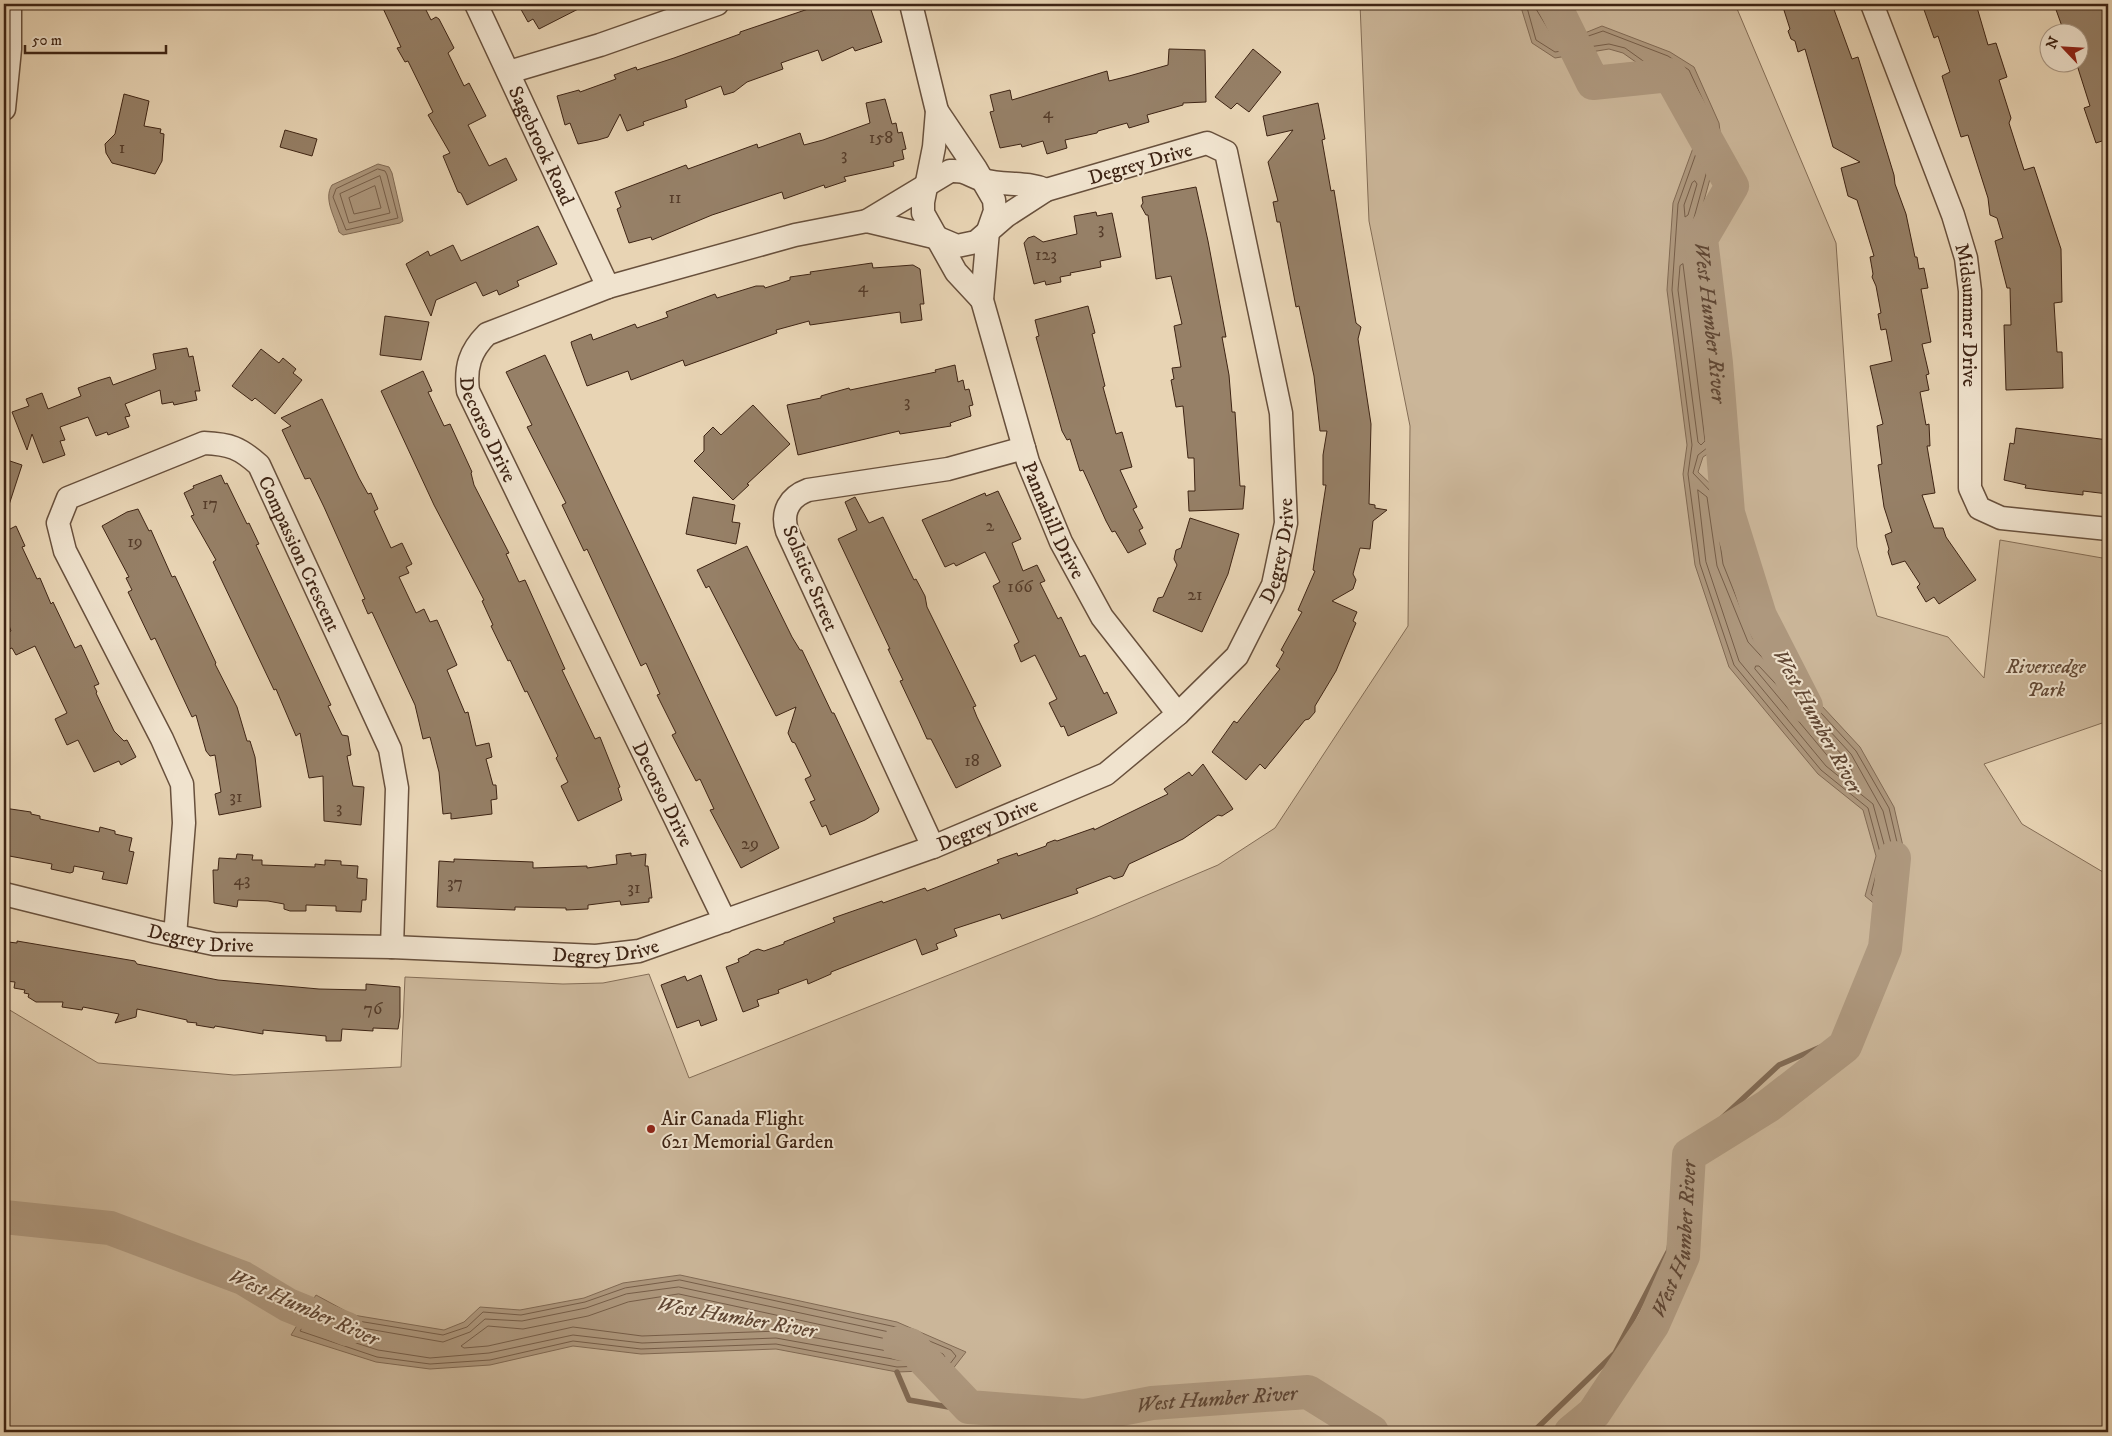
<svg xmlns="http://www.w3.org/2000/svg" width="2112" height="1436" font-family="'IM FELL DW Pica',serif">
	<rect width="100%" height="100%" fill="#e8d4b4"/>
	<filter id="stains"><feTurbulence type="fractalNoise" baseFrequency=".004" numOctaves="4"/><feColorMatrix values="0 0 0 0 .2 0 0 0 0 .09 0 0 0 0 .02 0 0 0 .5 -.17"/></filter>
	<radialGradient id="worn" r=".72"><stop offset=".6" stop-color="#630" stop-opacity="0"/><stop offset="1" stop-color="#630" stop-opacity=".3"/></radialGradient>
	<!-- green -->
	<path fill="#cbb699" stroke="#846d56" d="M1360,4h375l101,239 21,304 20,69 71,21 36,41 16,-138 108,19v162l-124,43 38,60 86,51v557h-2083l-21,-6v-417h4l90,54 136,12 167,-8 4,-90 158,7 40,-1 46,-9 40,104 406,-161 123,-52 57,-37 133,-202 2,-200 -41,-205z"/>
	<!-- water -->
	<path fill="#ae987e" stroke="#816a54" d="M1520,4h17l17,25 16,10 32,-13 68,26 24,15 25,56 2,16 -24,87 -1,59 21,163 -14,9 -5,15 20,19 10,72 29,73 103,111 34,60 11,48 -11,44 -12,11 -17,-14 11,-40 -13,-46 -45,-36 -89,-107 -34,-102 -12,-91 4,-29 -20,-155 6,-87 20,-55 -7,-41 -22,-25 -41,-29 -14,-4 -54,9 -23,-15z
		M378,164l11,3 3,6 11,48 -3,2 -57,12 -4,-3c-4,-15 -16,-33 -7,-47z
		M680,1275l217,47 69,30 -14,18 -55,2 -121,-23 -135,5 -68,-8 -83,19 -60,4 -54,-7 -85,-27 25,-40 37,20 91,15 20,-8 16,-15 40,3 64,-12 39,-15z"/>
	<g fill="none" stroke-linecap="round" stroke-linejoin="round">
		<!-- shore -->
		<path stroke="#765e49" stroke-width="1" d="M1526,4l10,36 19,12 54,-8 16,4 42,30 24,27 7,43 -20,56 -6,86 20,155 -4,29 12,90 34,101 87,105 47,38 13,48 -10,38 11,9 8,-7 10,-41 -11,-47 -33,-57 -103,-112 -30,-75 -10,-70 -20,-21 5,-18 14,-11 -21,-159 1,-60 24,-87 -2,-14 -25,-54 -21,-14 -65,-25 -35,12 -18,-11 -17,-28
			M1661,60l23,14 6,17h-3l-15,-17 -13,-10z
			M1701,116l3,1c4,9 9,20 2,28l-3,-2z
			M378,169l7,2 2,4 11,43 -52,12 -13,-33 3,-8z
			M380,176l10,37 -41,10 -9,-29z
			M1695,181l2,3 -9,31 -3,2 -1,-12 8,-22z
			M375,186l6,22 -27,6 -5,-16z
			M1683,264l22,177 -4,4 -3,-3 -20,-152 2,-24z
			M1698,490l9,7 10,69 31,76 103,112 32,57 11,44 -12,40 -4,-4 9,-36 -14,-51 -47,-38 -87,-105 -33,-99z
			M1756,666h3l86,92 7,13 -1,3h-3l-17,-14 -76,-91z
			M680,1280l216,47 55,23 5,6 -7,9 -52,2 -121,-23 -135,5 -68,-8 -83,19 -60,4 -53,-7 -77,-26 18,-28 34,17 91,15 24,-8 16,-15 38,3 64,-13 40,-14z
			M679,1287l215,46 49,21 2,3 -47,3 -122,-22 -134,5 -69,-8 -84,18 -59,5 -52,-8 -69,-22 12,-17 30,15 92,16 27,-10 15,-13 37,2 64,-13 40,-14z
			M679,1294l212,46 18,8 2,3 -13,2 -119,-22 -137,5 -69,-9 -85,19 -24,2 -3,-2 27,-20 35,3 65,-13 40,-14z"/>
		<!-- stream -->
		<path stroke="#816a54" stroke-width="5.5" d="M897,1372l12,28 159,28 76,-28 83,-15 59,5 66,28 19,14
			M1533,1432l82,-79 54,-103 11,-76 43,-57 56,-52 60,-26 13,-25 30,-104"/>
		<!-- river -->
		<g stroke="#ae987e" stroke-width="34">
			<path id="s1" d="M1554,4l39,79 77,-8 62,111 -31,53 15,124 12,150 32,103 46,90"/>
			<path d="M4,1217l106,11 133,50 45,27 59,24"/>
			<path id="s2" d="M899,1343l11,2 59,62 116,9 67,-13 156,-11 64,40"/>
			<path id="s3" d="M1571,1432l23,-19 59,-89 30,-68 6,-101 79,-49 77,-60 40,-98 9,-90"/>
		</g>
	</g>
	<!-- building -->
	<path fill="#968067" stroke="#3e2414" d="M381,4h42l8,16 5,-3 3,2 15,29 -6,5 16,33 5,-3 17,33 -18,9 21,41 17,-8 11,22 -50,25 -6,-12 -3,-1 -15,-36 7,-3 -22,-38 5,-3 -25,-51 -3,1 -8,-14 4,-1z
		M518,4h70l-49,25 -6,-10 -5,3z
		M823,4h46l13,38 -27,9 -2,-4 -31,14 -4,-11 -37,13 2,6 -36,13 -13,10 -10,3 -3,-9 -36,14 2,7 -44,15 1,3 -17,6 -7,-17 -12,23 -10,3 -20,4 -8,-21 -5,2 -8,-29 22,-6 1,2 36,-13 -2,-4 22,-8 1,3 37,-12 66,-24v-2z
		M1782,4h50l20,55 6,-2 36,118 1,9 11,30 9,43h2l2,12 5,-1 4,20 -7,1 10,53 -9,2 7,30 -3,1 3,15 -9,2 6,33 3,-1 1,22h-3l8,47 -13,2 12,33h9l3,9 30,43 -37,24 -5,-7 -8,5 -9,-15 3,-3 -15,-23 -13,4 -4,-13 1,-3 -4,-14 7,-3 -8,-25 -6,-42 4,-1 -5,-38 6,-2 -13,-58 22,-5 -6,-32 -5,1 -3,-16 3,-1 -5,-27 -4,-9 1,-3 -3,-17 4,-1 -17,-56 -9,-4 -7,-28 19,-6 -27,-15 -28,-98 -7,3 -3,-11 -4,-2 -3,-8 2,-2z
		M1922,4h54l12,41 8,-2 11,34 -8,3 12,38 -2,5 15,47 10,-3 27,82 1,53 -8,1 3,49h5l1,36 -57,2 -2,-65h7l-1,-37h-3l-12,-47 8,-3 -6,-20 -7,-3 -2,-17 -20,-63 -7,2 -19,-61 8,-4 -12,-36 -4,2z
		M2054,4h46l8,22v113l-12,4 -12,-35 6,-2 -13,-41 3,-1v-32h-16z
		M1169,49l36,1 1,52 -23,1v2l-36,10 2,7 -20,6 -2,-5 -29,8 -1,2 -32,7 2,8 -20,6 -4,-13 -21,6 -1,-3 -21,4 -10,-36 4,-1 -4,-16 20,-5 2,10 95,-29 2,10 20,-5 39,-11z
		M1253,49l28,23 -32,40 -12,-9 -6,6 -16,-12z
		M124,94l25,7 -5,25 17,3 -1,4 4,1 -2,27 -7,13 -43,-11 -6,-10 -1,-9 10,-10z
		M885,99l7,25 4,-1 2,10 4,-1 4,17 -4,1 2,9 -11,3 1,4 -50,11 2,4 -21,7 -1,-3 -40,14 -2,-7 -70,23 -60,25 -1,-3 -22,6 -12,-34 4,-2 -6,-15 71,-27 2,4 69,-25 1,4 42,-15 4,12 19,-5 47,-17 -4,-20z
		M1318,103l7,36 -3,1 9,51 3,-1 22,133 5,4 -3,12 13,85 -2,80 6,1v3l12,2 -14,11 -3,28 -10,-1 -7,26 3,6 -3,9 -21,12 25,11 -4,9 3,2 -20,48 -21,35v6l-6,7 -4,1 -40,49 -5,-5 -14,16 -34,-28 22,-31 3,2 43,-54 -4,-3 8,-14 -3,-2 21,-38 -4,-2 17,-39 -2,-1 13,-85h-3v-30l4,-24h-7l-6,-55 -15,-70 -3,1 -16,-85h-3l-4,-20 5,-1 -10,-39 25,-32 -26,6 -4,-20z
		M285,130l32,9 -5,17 -32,-9z
		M1196,187l12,54 18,96h-4l7,38 3,37h3l5,74h5l-2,23 -54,2 -1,-20h7l-1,-33h-6l-5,-52 -7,1 -5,-27 3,-1 -2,-11 9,-1 -7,-41 8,-2 -11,-48 -15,3 -8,-64h-2l-5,-9 2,-3 -1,-6z
		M1096,212l1,4 15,-3 9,44 -21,4 1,6 -31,6 1,2 -11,2 1,5 -15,3 -1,-4 -11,3 -10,-41 4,-5 6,-2 9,6 34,-8 -3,-18z
		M538,226l19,38 -40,17 2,5 -20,9 -2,-5 -14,6 -7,-14 -40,18 -5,16 -25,-52 22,-13 2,5 23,-11 8,16z
		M872,263l1,5 40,-3 7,4 4,35h-4l2,16 -21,3 -1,-11 -90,13 -1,-4 -33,9 1,3 -92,33 -2,-6 -52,20 -3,-9 -41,15 -15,-40 -1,-4 20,-8 2,6 42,-16 2,4 31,-11 -2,-5 49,-18 2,4 39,-12h8l1,2 25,-8v-3l21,-3 -1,-2z
		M1088,306l7,27 -3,1 13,52 -2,1 13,47 6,-2 10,35 -12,3 17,37 -4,2 10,19 -4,2 7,14 -18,9 -13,-22 -3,1 -6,-11 -23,-51 -3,1 -10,-32 -3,1 -5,-9 -26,-94 3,-1 -4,-16z
		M385,316l44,6 -8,38 -41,-5z
		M187,348l2,9 4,-1 7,35h-5l2,9 -23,5 -1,-3 -11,2 -2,-14 -35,14 5,12 -5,1 4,10 -21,8 -1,-3 -11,4 -8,-19 -28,10 5,13 -5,1 5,14 -22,8 -11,-29 -5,16 -15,-38 17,-6 -3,-7 16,-6 6,16 33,-13 -3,-8 19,-7 13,-4 3,8 43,-16 -3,-15z
		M261,349l18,14 4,-5 13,11 -3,4 9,7 -27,34 -20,-16 -3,3 -20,-15z
		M545,355l234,493 -38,20 -31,-58 4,-1 -14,-30 -4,2 -24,-46 4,-2 -19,-38 3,-1 -14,-31 -5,3 -54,-117 -3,2 -22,-46 4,-2 -39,-76 5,-2 -26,-53z
		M955,365l3,17 5,-2 2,10 4,-1 4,16 -4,1 2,10 -21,7 1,3 -51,8 -1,-3 -101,24 -11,-50 34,-7v-2l10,-3 18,-5 1,2 86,-18 -1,-2z
		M423,371l9,20 -4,1 16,34 6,-2 22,48 -1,1 3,12 35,68 -3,1 13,28 6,-2 40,89 -3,1 33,69 5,-2 20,50 -2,1 4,12 -44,21 -17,-35 7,-4 -12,-24 2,-2 -31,-65 -2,1 -15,-32 -2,1 -17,-35 2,-1 -11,-24 2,-1 -50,-95 -53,-114z
		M322,399l37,79 9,16 3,-1 7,16 -4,2 17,37 11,-5 10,21 -6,3 3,6 -10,4 17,36 8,-4 6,13 7,-2 20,45 -10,5 18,43 3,-1 8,34 13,-3 3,14 -6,2 7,26h3l1,14 -6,1 1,14 -41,5v-6l-8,1 -4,-42 -9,-35 -7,2 -8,-34 -43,-93 -4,2 -6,-14 3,-1 -41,-92 -14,-29 -5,1 -23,-49 9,-4 -10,-8z
		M753,405l37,39 -43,40 2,1 -16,15 -39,-39 10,-10v-15l9,-9 8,8z
		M2016,428l92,12v54l-25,-3v4l-35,-4 -23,-3 1,-3 -22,-5 6,-37 4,1z
		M4,459l18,6 -15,46h-3z
		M221,475l4,9 2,-1 20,41 2,-1 10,21 -3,1 75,160 -3,1 14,29 6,1 3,19 -4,1 6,30 11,1 -3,38 -37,-4 -1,-45 -14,2 -9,-45 -4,3 -20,-47 -2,1 -61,-128 3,-2 -25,-44 3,-1 -10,-22 10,-5 -1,-2z
		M998,491l23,48 -9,4 11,28 14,-6 8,16 -5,2 18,36 3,-2 19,40 5,-2 19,39 3,-2 10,21 -49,23 -4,-10 -3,1 -12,-24 8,-4 -22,-44 -14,7 -7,-17 5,-3 -26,-56 7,-4 -15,-30 -29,14 -2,-3 -9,4 -23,-47 63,-27 1,3z
		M693,497l42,8 -3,17 8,1 -4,21 -50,-10z
		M855,497l14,26 14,-6 31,63 2,-1 9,17 2,11 49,99 -3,1 4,10 24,49 -45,22 -25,-49h-4l-8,-18 -19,-40 3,-1 -15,-31h2l-52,-110 19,-9 -12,-28z
		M138,509l11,22 2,-1 21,47 3,-1 41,87 -1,1 22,43 10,34h3l5,16 6,50 -42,8 -4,-21 6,-2 -6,-37 -5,1 -4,-5 -10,-36 -4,2 -37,-79 -4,2 -23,-48 4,-2 -6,-12 3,-1 -27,-51 25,-14z
		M1190,518l49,16 -11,40 -26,58 -49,-21 5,-13 5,-1 14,-32 -3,-6 2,-9 5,-2z
		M16,526l9,20 -3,1 15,32 3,-1 11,26 2,-2 22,46 6,-3 18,39 -5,2 3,6 -1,1 18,38 10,10 3,-1 9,17 -15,8 -2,-4 -25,11 -16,-32 -11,5 -12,-26 12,-6 -32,-67 -19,9 -4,-7 -3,1 -5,-11v-3l7,-4 -7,-19v-80z
		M747,546l45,91 8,13h2l30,63h2l45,96 -1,3 -13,8 -35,15 -4,-10 -4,2 -12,-25 5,-2 -10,-21 6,-3 -16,-33 -3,-1 -4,-9 8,-26 -20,9 -67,-130 -3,2 -9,-18z
		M1203,764l30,45 -11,7 -4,-1 -35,24 -54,25 -6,12 -9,3 -4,-3 -34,13 2,4 -76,26 -2,-5 -46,15 3,7 -21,8 2,5 -16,6 -6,-16 -85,33v2l-23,10 -1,-5 -29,11 1,3 -22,7 2,6 -16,6 -17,-45 13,-5 -1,-3 11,-5 1,-2 8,-3 6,2 20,-7v-2l51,-20 -2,-4 49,-17 1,2 42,-15 2,3 72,-28 -2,-3 20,-7 1,3 28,-10 1,-3 8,-3 2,1 37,-13v2l74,-36 -4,-5 25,-17 3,4z
		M4,808l27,4v2l9,2v3l59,13 1,-5 15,4v3l17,4 -3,13 5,1 -7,32 -25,-5 2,-7 -30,-6 -1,6 -3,1 -19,-4 1,-5 -48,-9z
		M631,853v3l15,-2 -1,12h3l4,32h-3v4l-28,3 -1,-4 -32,4v4l-22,1v-2l-51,-1v3l-78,-3 2,-46 15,1v-3l79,3v6l54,-2v2l30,-4 -1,-9z
		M237,854l16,1 -1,5h10v5l53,2v-3l10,1v-5l16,1v4l17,1 -1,12 10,1 -1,21h-4l-1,12 -25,-1v-5l-30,-1v6h-16l-6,-2v-5l-16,-3 -30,-1 -1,7 -23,-4 -1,-33h5l1,-12 17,1z
		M17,941l118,20 2,3 81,16 101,9 47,1v-6l34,3v30l-2,12 -25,-1v3l-31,-2 -1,12h-15v-5l-63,-6v4l-48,-8 -1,2 -18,-3 1,-2 -10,-1v-2l-50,-11 -1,8 -21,6 4,-9 -36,-7 -1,3 -20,-3 1,-5h-27l-8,-5 1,-3 -5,-1 1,-3 -11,-2 1,-6 -10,-1 3,-39 9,1z
		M701,975l16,45 -16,6 -2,-6 -22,8 -16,-43 24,-9 2,5z"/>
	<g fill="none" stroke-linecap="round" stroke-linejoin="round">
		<defs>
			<g id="minor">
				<path id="s4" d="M476,4l132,283"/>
				<path d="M911,4l26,107 -3,36 -11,55v11l33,59 26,28"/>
				<path id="s5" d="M1872,4l81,211 13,43 4,33v197l9,20 22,10 107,11"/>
				<path d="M509,72l91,-27 117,-41"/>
				<path d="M4,109l6,-60v-45"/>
				<path id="s6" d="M937,111l39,58 18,31 1,11 -7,20 -6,69 46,162 33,80 41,75 76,97"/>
				<path d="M867,221l83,-50c17,-1 19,5 33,9 21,6 43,1 63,10"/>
				<path d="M933,847l-146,-316c-6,-19 2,-34 21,-41l140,-21 76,-21"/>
				<path id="s7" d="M4,894l153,38 57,12 178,3 204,9 43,-5 294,-104 173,-73 72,-60 59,-58 36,-71 13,-62 -5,-110 -55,-261 -19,-9 -161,47 -40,26 -30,26 -19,4 -19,-8 -71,-17 -72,14 -187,52 -121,47c-17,17 -22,33 -19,57l257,530"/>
				<path id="s8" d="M175,936l9,-113 -2,-39 -20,-45 -97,-188 -7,-28 10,-25 136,-55c26,1 36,5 55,22l131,284 7,39 -5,159"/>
			</g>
		</defs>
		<!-- minor casing -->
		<use href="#minor" stroke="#68503c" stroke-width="25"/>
		<!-- minor -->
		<use href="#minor" stroke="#f0e3ce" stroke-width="22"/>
	</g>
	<!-- markers -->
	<circle fill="#8f2418" stroke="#f0e3ce" stroke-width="2" cx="651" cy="1129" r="5"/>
	<g text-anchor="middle" stroke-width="4" stroke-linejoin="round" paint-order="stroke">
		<!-- number labels -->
		<g font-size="18" fill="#543b29">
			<text x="1048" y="118">4</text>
			<text x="881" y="143">158</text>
			<text x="122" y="153">1</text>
			<text x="844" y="160">3</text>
			<text x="675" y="203">11</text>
			<text x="1101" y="234">3</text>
			<text x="1046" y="260">123</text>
			<text x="863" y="292">4</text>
			<text x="907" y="407">3</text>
			<text x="210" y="509">17</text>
			<text x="990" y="531">2</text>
			<text x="135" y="547">19</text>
			<text x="1020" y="592">166</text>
			<text x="1195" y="600">21</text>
			<text x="972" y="766">18</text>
			<text x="236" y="802">31</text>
			<text x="339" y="813">3</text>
			<text x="750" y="849">29</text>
			<text x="242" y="885">43</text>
			<text x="455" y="888">37</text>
			<text x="634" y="893">31</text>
			<text x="373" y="1014">76</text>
		</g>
		<!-- street labels -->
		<g font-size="20" fill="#3e2414" stroke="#f0e3ce">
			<text dy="7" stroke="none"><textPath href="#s4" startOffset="156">Sagebrook Road</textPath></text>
			<text transform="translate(1140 163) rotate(-16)" y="7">Degrey Drive</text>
			<text dy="7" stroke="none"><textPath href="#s5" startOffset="328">Midsummer Drive</textPath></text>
			<text dy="7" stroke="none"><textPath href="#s7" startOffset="2729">Decorso Drive</textPath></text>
			<text dy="7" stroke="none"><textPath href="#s6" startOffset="439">Pannahill Drive</textPath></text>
			<text dy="7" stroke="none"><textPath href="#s7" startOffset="1432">Degrey Drive</textPath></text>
			<text dy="7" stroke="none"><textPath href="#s8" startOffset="774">Compassion Crescent</textPath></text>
			<text transform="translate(811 578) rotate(67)" y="7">Solstice Street</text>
			<text dy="7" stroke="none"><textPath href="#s7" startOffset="3134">Decorso Drive</textPath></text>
			<text dy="7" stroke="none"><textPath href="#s7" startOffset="1012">Degrey Drive</textPath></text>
			<text dy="7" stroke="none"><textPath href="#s7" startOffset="202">Degrey Drive</textPath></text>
			<text dy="7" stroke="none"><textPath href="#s7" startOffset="608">Degrey Drive</textPath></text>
		</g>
		<!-- park labels -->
		<g font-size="20" font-style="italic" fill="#614835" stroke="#f0e3ce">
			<text x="2046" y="673">Riversedge<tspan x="2046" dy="23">Park</tspan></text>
		</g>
		<!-- poi labels -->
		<g font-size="20" fill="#3e2414" stroke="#f0e3ce" text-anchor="start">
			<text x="661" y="1125">Air Canada Flight<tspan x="661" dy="23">621 Memorial Garden</tspan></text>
		</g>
		<!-- water labels -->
		<g font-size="21" font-style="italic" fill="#604734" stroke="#f0e3ce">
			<text dy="7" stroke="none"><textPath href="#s1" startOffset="438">West Humber River</textPath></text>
			<text transform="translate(1818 721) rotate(61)" y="7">West Humber River</text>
			<text dy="7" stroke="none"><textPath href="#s3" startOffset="226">West Humber River</textPath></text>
			<text transform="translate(304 1307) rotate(24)" y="7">West Humber River</text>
			<text transform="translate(737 1317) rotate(10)" y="7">West Humber River</text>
			<text dy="7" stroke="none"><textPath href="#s2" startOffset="346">West Humber River</textPath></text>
		</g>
	</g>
	<!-- margin -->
	<rect width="2112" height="1436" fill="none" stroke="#e8d4b4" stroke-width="20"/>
	<rect x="5" y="5" width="2102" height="1426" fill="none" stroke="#3e2414" stroke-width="2.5"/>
	<rect x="10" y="10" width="2092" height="1416" fill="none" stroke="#3e2414"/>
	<!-- north arrow -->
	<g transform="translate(2064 48) rotate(295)"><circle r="24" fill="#f0e3ce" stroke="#a99784"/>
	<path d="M0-4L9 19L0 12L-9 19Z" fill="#8f2418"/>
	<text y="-8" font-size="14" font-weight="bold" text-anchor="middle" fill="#3e2414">N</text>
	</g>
	<!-- scale -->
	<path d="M25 45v8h141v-8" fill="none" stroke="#3e2414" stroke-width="2.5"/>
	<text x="32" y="45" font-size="15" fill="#3e2414" stroke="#f0e3ce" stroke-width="4" paint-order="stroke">50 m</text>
	<rect width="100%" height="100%" filter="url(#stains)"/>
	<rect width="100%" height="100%" fill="url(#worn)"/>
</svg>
